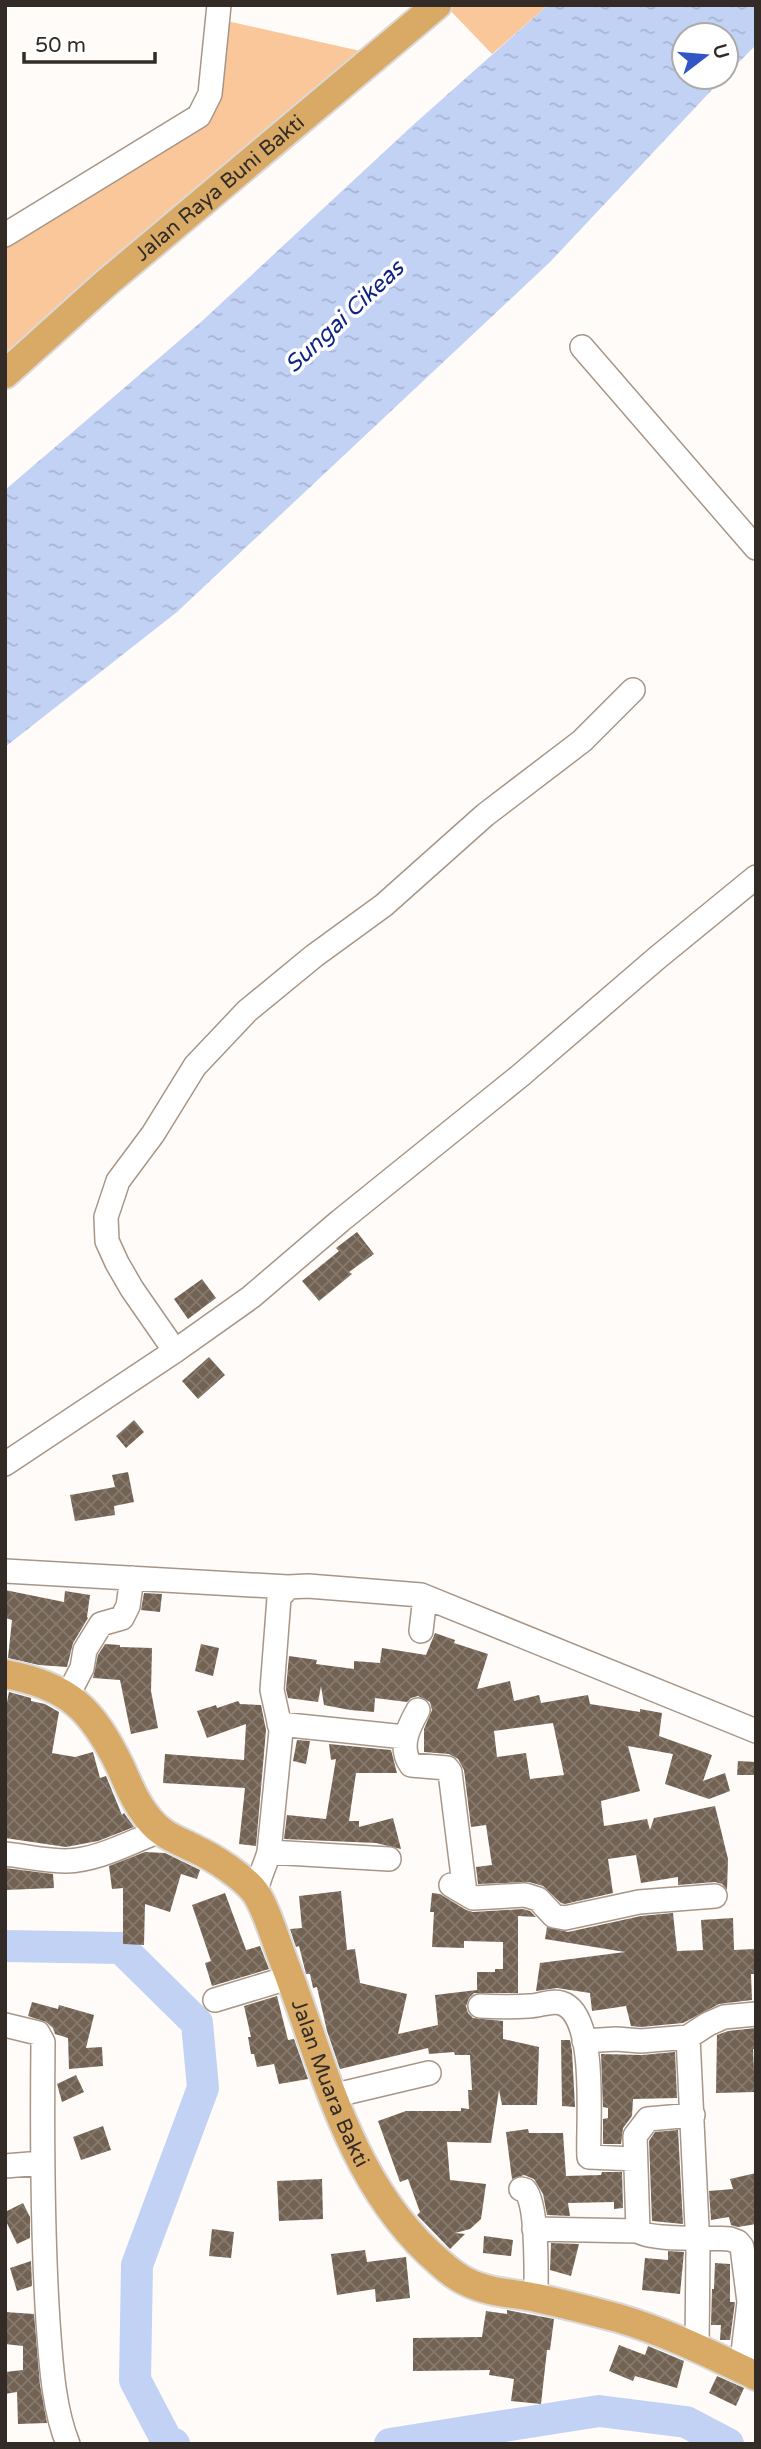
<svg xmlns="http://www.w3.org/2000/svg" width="761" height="2449" font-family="'Varela Round',sans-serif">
	<defs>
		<pattern id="water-ripples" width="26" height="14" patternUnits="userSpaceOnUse" patternTransform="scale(1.75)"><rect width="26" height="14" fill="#c2d2f5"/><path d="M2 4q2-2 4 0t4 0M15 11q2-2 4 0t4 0" fill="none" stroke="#a7b4d2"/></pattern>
		<pattern id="building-cross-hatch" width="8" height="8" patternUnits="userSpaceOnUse" patternTransform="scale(1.75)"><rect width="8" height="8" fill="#726253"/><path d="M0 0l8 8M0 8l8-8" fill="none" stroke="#867a6e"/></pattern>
	</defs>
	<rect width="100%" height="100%" fill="#fffbf8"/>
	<!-- green -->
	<path fill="#f9c799" d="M445,5h103l-56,49z
		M218,19l160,36 -373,319v-139l194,-119z"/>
	<!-- water -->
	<path fill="url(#water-ripples)" d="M548,5h208v40l-30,30v-40h-42v42h40l-174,185 -373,350 -172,135v-257l196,-168 211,-196z"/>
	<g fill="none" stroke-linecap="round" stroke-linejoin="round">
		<!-- river -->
		<path stroke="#c2d2f5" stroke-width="32" d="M5,1946l116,2 76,75 6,65 -66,177 -2,115 32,61 7,3
			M390,2444l209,-33 87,11 42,22"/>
	</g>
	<!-- building -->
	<path fill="url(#building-cross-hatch)" fill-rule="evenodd" d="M357,1232l17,22 -25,18 3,2 -33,27 -17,-20 37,-30 -3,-3z
		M202,1279l14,19 -28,21 -14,-20z
		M209,1357l16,18 -27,24 -16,-18z
		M134,1420l10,12 -18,16 -10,-12z
		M128,1472l6,30 -20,4 1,9 -40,6 -5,-26 45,-8 -3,-12z
		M5,1590l59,12 1,-11 25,4 -3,22 1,1 -15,25 -6,24 -28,-2 -31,-7 4,-38 -7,-2z
		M144,1593l18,1 -2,18 -19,-2z
		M435,1633l20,7 -1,3 34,11 -11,35 33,-8 4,20 25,-6 2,8 47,-8 2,9 50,8v-3l22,4 -3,23 53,19 -9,26 22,-8 5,18 -21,8 -44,-15 8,-30 -45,-8 12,45 -39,10 3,25 43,-7 3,11 4,-12 61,-12 13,53 -1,31 -5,-6 -7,-2 -37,3v-8l-37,6 -5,-28 -28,4 5,34 -48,11 -4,-1 -18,-17 -14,-4 -51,2 -2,-17 16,-2 -6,-40 -15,2 -7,-57 -6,-11 -9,-5 -25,-2v-23l8,-19 -2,-8 -12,-6 -7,2 -4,4 -32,-4 -1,14 -24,-2 -26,-5 -3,-19 -3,16 -30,-4 -2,-9 3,-33 28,4 -1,4 38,5v-8l26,2 2,-15 44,7zM553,1723l11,52 -34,4 -4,-26 -29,4 -3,-26z
		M105,1644l15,1v2l32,1 -1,43 7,37 -27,6 -11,-54 -27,-2 5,-23z
		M201,1644l18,4 -6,28 -18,-5z
		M9,1692l22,6v3l14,3 14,8 -7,41 23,4 18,-5 7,26 6,-2 16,39 2,-2 10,14 -36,14 -32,6 -61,-9v-126z
		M238,1701l2,3 21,1 5,25 -10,116 -17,-2 6,-56 -82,-5 2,-29 79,6 2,-36 -39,14 -10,-27 19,-6 1,3z
		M297,1740l13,1 -4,23 -13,-3z
		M329,1744l62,6 6,23h-41l-7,48h10v6l34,-9 8,31 -25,-6 -92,-4 3,-24 39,4 10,-60 -5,1z
		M738,1761l18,1v13h-19z
		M145,1852l20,1 35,17 -3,9 -16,-5 -11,38 -25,-8 -1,41 -21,-1v-56l-11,1 -3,-23z
		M5,1868l48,6 1,14 -49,2z
		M341,1891l6,59 8,-1 5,34 47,11 -9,40 40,-9 -3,-30 42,-5v-18h18v-3h8v-27l-39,-1v7l-32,-1 2,-35h-4l2,-19 8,1 26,16 7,2 50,-3 7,2 6,6 -18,-1v77h-44l-5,5 -3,8 2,7 5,5 30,3v18l36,8 -2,58h-35l-3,-15 -8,53 -44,-1 3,38 36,4 -5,35 -11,10 -15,4 10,1 -15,15 -33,-34 3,-3 -12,-33 -8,3 -22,-61 28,-10h55v-3l8,1 -1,-19h4l-2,-35h-15l-1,-3 -25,2 -1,-6 -88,21 -13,-38 -10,-44 -4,1 -3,-14h-4l-7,-28 -3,1 -6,-18 12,-1 -3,-32z
		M225,1893l21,57 14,-4 9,23 -57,17 -7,-23 6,-2 -19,-56z
		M673,1913l4,38 26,-1 -2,-30 32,-2 1,32 22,-1v25h-5l1,26 -33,4 -36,19 -42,4 -10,-1 -5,-20 -34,5 -2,-18 -33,-5 -21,3 4,-28 85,-11 -80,-13 2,-12 21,5 73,-16z
		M277,1996l11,44 6,-1 14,40 -29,5 -5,-20 -17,3 -3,-13h-3l-3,-17h3l-7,-31z
		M32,2002l26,7 1,-4 35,10 -8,33 16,-1 1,19 -34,3 -1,-31 -13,-4 -2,-6 -7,-6 -18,-6z
		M756,2028v21h-3l2,43 -39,1 1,-58 11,-4z
		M561,2040h9l2,11 3,56 -13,-1z
		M675,2052l2,46 -44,1 -1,17 -9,12 -2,16h-18v-25l5,-1v-10l-5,-1 -2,-53 41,1z
		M76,2075l8,17 -22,10 -5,-18z
		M103,2126l8,24 -30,10 -8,-23z
		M528,2129l1,4h34l3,43 35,-1 1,-3h20l1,36 -9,1v-7l-46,1 2,13 -23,-1 -4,-21 -9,-15 -10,-4 -12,4 -6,-47z
		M678,2130l5,94 -31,-3 -3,-80 6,-9z
		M756,2173v51l-18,3 -7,-2 -2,-8 -18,3 -2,-29 24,-2 -3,-10z
		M322,2179l1,40 -44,2 -2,-40z
		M23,2203l7,14v21l-13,6 -12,-25v-7z
		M212,2229l22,3 -3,26 -22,-2z
		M484,2236l29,4 -2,16 -28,-3z
		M551,2243l28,1 -8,32 -21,-6z
		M365,2250l2,12 39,-5 4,41 -34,4 -1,-13 -38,6 -6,-41z
		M668,2251l16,1 -4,42 -38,-4 3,-32 23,2z
		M31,2261l1,25 -15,5 -7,-23z
		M715,2263l15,1v38h5l-5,38h-10l1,-15h-10l1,-36h2z
		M507,2310l47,9 -4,31h-3l-6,54 -30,-3 3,-22 -25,-4 1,-5 -77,1v-33l69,-1 4,-26 21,3z
		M5,2312l29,2 6,71 7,38 -29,1 -1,-32 -12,2v-22l18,-2v-24l-18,-2z
		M619,2345l26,10 3,-9 36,15 -7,27 -42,-12 -2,5 -24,-10z
		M717,2376l27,12 -8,18 -27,-13z"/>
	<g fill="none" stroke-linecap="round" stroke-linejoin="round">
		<defs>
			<path id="minor" d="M5,235l194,-119 11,-22 9,-89
				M582,347l174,201
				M175,1351l-43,-62 -15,-26 -10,-22 -1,-24 12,-36 35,-47 42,-68 52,-55 67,-55 70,-51 101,-90 97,-74 51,-51
				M5,1464l170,-113 76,-54 89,-76 181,-146 136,-117 99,-81
				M5,1571l283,16 20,-1 113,9 335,136
				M421,1631l4,-34
				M68,1695l14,-27 3,-18 16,-26 21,-6 6,-12 4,-28
				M418,1710c-9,16 -20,37 -7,55l36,3 3,4 15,121
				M279,1724l126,13
				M269,1852l120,7
				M5,1854c20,2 41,7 61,7 33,-1 64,-19 94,-30
				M451,1885l22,13 52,-3 13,4 16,17 11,2 74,-16 76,-6
				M256,1893c2,-15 9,-26 13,-41l12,-121 -9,-41 7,-92 9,-11
				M215,2000l76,-23
				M480,2006c16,1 32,1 49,0 10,0 22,-6 32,-3 38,11 26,125 28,154l46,2
				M5,2025l33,8 5,9c-1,94 -1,187 5,280 3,39 5,85 20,122
				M688,2037l10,211 -1,100
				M584,2041l32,-2 25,2 47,-4 20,-13 16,-7 32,-3
				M332,2096l97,-23
				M693,2115l-45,4 -13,17 3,95c13,10 71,6 92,8l8,3 4,5 7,55 -8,67
				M5,2166l37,-3
				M521,2189l4,1c13,15 11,85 11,108
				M534,2229l104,2"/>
			<g id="major">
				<path id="s1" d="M5,374l100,-90 332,-279"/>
				<path id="s2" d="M5,1674c64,12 87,35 115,92 8,18 16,38 29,53 12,16 29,21 46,30 18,8 51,29 62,46 12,20 18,45 27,67 39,100 63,213 144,290 12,11 24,23 39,30 22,11 47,11 70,16 27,6 55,13 81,20 48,14 92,36 138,58"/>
			</g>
		</defs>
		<!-- minor casing -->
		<use href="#minor" stroke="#a79687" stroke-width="26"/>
		<!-- major casing -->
		<use href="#major" stroke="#dad9d8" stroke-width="32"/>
		<!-- minor -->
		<use href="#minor" stroke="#fff" stroke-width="23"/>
		<!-- major -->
		<use href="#major" stroke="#d9aa66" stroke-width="28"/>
	</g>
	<g text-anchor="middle" stroke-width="7" stroke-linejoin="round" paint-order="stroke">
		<!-- street labels -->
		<g font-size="21" fill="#332c26" stroke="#fff">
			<text dy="7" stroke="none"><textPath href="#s1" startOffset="284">Jalan Raya Buni Bakti</textPath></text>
			<text dy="7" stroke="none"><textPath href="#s2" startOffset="551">Jalan Muara Bakti</textPath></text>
		</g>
		<!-- water labels -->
		<g font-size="23" font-style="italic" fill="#0f2382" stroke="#fff">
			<text transform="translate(344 316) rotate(-43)" y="8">Sungai Cikeas</text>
		</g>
	</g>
	<!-- border -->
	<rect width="761" height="2449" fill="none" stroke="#332c26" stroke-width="14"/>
	<!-- north arrow -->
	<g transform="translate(705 56) rotate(74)"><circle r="33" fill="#ffffff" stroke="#adaba8" stroke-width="2"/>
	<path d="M0-5L12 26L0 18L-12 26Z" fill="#3356c7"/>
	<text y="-10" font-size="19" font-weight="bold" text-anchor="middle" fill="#332c26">U</text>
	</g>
	<!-- scale -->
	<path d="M24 52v10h131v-10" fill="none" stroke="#332c26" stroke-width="3.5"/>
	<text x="35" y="52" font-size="21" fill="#332c26" stroke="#ffffff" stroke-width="5" paint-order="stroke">50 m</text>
</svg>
